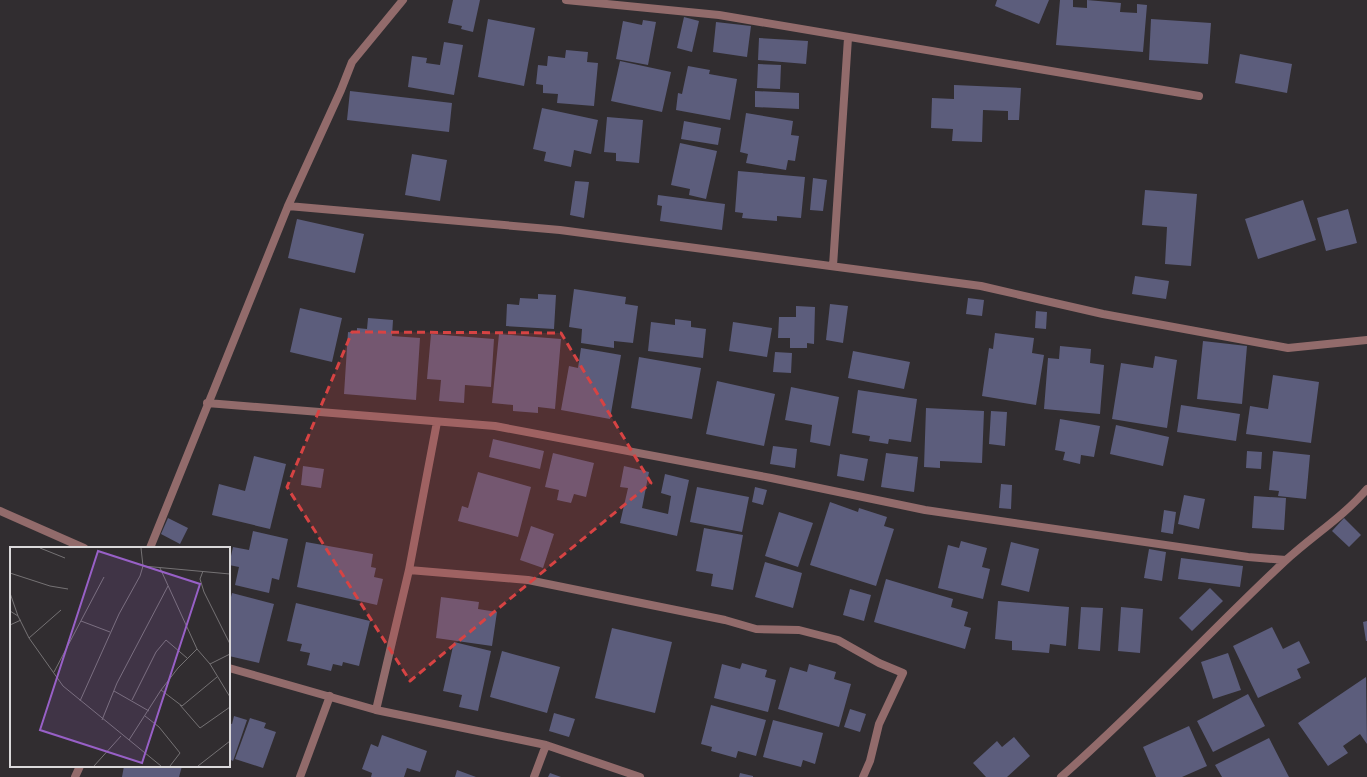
<svg xmlns="http://www.w3.org/2000/svg" width="1367" height="777" font-family="'Alegreya Sans',sans-serif">
	<rect width="100%" height="100%" fill="#312d30"/>
	<!-- building -->
	<path fill="#5c5d7c" d="M453,0h27l-7,32 -12,-3 1,-3 -14,-3z
		M997,0h52l-10,24 -44,-18z
		M1060,0h13v7l14,1v-8l34,3 -1,9 17,1v-9l10,1 -4,47 -87,-7z
		M684,17l15,4 -7,31 -15,-4z
		M488,19l47,9 -11,58 -46,-9z
		M1151,19l60,4 -3,41 -59,-4z
		M643,20l13,2 -8,43 -32,-6 7,-38 19,4z
		M716,22l35,4 -4,31 -34,-5z
		M759,38l49,3 -2,23 -48,-4z
		M444,42l19,3 -9,50 -46,-8 4,-31 15,2 -1,5 14,2z
		M566,50l22,2 -1,10 11,1 -4,43 -37,-3 1,-9 -15,-1v-8l-7,-1 2,-19 9,1 1,-10 17,2z
		M1240,54l52,10 -5,29 -52,-10z
		M620,61l51,11 -9,40 -51,-11z
		M758,64l23,1 -1,24 -23,-1z
		M688,66l22,4 -1,4 28,5 -7,41 -54,-10 2,-17 4,1z
		M954,85l67,3 -2,32h-11v-9l-25,-1 -1,32 -30,-1 1,-12 -22,-1 1,-30 22,1z
		M350,91l102,12 -3,29 -102,-12z
		M755,91l44,2v16l-44,-2z
		M542,108l56,12 -7,34 -17,-4 -3,17 -27,-6 2,-9 -13,-3z
		M746,113l47,8 -2,14 8,1 -4,25 -7,-1 -2,10 -40,-7 2,-9 -8,-2z
		M607,117l36,3 -4,43 -23,-2v-8l-12,-1z
		M684,121l37,7 -3,17 -37,-6z
		M680,143l37,8 -11,48 -17,-4 1,-6 -19,-4z
		M412,154l35,6 -7,41 -35,-6z
		M738,171l67,6 -4,41 -24,-2v5l-35,-3 1,-5 -8,-1z
		M813,178l14,2 -4,31 -13,-1z
		M575,181l14,1 -5,36 -14,-3z
		M1145,190l52,4 -6,72 -26,-2 2,-37 -25,-2z
		M658,195l67,9 -3,26 -62,-9 2,-15 -5,-1z
		M1303,200l13,40 -58,19 -13,-40z
		M1348,209l9,34 -31,8 -9,-33z
		M297,219l67,15 -9,39 -67,-15z
		M1135,276l34,5 -3,18 -34,-5z
		M574,289l52,8 -1,7 13,2 -5,37 -19,-2v7l-33,-5 1,-14 -13,-2z
		M538,294l18,1 -2,34 -48,-3 1,-22 12,1 1,-7 18,1z
		M968,298l16,2 -2,16 -16,-2z
		M830,304l18,2 -5,37 -17,-3z
		M796,306l19,1 -1,37 -7,-1v5h-17v-10h-12l1,-21h17z
		M300,308l42,10 -10,44 -42,-10z
		M1036,311l11,1 -1,17 -11,-1z
		M368,318l25,2 -1,16 28,2 -4,62 -72,-6 4,-62 9,1v-5l10,1z
		M675,319l16,2v6l15,2 -3,29 -55,-7 3,-29 24,3z
		M733,322l39,6 -5,29 -38,-6z
		M995,333l39,5 -2,15 12,2 -8,50 -54,-9 7,-48 4,1z
		M431,334l63,5 -3,48 -26,-2 -1,18 -25,-2 2,-21 -14,-1z
		M499,334l62,5 -6,70 -17,-2v6l-25,-2v-6l-21,-2z
		M1203,341l44,5 -5,58 -45,-5z
		M1060,346l31,3 -1,14 14,2 -4,49 -56,-5 4,-51 11,1z
		M581,348l40,7 -11,64 -49,-9 8,-44 9,2z
		M853,351l57,11 -6,27 -56,-11z
		M775,352l17,1 -1,20 -18,-1z
		M1155,356l22,4 -10,68 -55,-9 9,-56 32,5z
		M639,357l62,11 -9,51 -61,-11z
		M1273,375l46,7 -8,61 -65,-9 4,-28 18,3z
		M717,381l58,13 -11,52 -58,-12z
		M791,387l48,10 -9,49 -20,-4 2,-17 -27,-5z
		M858,390l59,9 -6,43 -22,-3 -1,5 -19,-3 1,-5 -18,-3z
		M1181,405l59,9 -4,27 -59,-9z
		M926,408l58,3 -2,52 -42,-2v7l-16,-1z
		M991,411l16,1 -2,34 -16,-2z
		M1060,419l40,7 -6,31 -13,-2 -1,9 -17,-4 2,-8 -10,-2z
		M1116,425l53,12 -6,29 -53,-12z
		M493,439l51,12 -4,18 -51,-12z
		M773,446l24,3 -2,19 -25,-4z
		M1247,451l15,1 -1,17 -15,-1z
		M1273,451l37,4 -4,44 -28,-3 1,-5 -10,-1z
		M553,453l41,10 -8,34 -12,-3 -3,9 -14,-3 2,-10 -14,-3z
		M886,453l32,4 -4,35 -33,-5z
		M840,454l28,5 -4,22 -27,-5z
		M254,456l32,8 -16,65 -58,-14 7,-31 26,7z
		M303,466l21,3 -3,19 -20,-3z
		M624,466l25,6 -7,36 26,6 3,-18 -10,-3 4,-19 24,6 -12,56 -57,-13 8,-35 -8,-1z
		M478,472l53,15 -13,50 -60,-16 4,-15 6,2z
		M1001,484l11,1 -1,24 -12,-1z
		M697,487l52,10 -7,35 -52,-10z
		M755,487l12,3 -4,15 -11,-3z
		M1184,495l21,4 -6,30 -21,-5z
		M1254,496l32,2 -2,32 -32,-2z
		M830,502l28,10 1,-4 28,9 -3,9 10,3 -18,57 -66,-21z
		M1164,510l12,2 -3,22 -12,-2z
		M779,512l34,11 -15,44 -33,-11z
		M168,518l20,10 -8,16 -19,-10z
		M1344,518l17,17 -12,12 -17,-16z
		M531,526l23,8 -11,34 -23,-8z
		M704,528l39,7 -10,55 -22,-4 2,-12 -17,-3z
		M253,531l35,8 -9,41 -7,-2 -3,15 -34,-8 4,-18 -10,-2 4,-18 16,3z
		M961,541l26,7 -5,19 8,2 -7,30 -45,-11 10,-43 11,3z
		M306,542l67,12 -2,13 5,1 -2,9 9,2 -6,26 -80,-18z
		M1011,542l28,7 -10,43 -28,-7z
		M1149,549l17,3 -4,29 -18,-3z
		M1181,558l62,8 -3,21 -62,-8z
		M765,562l37,11 -9,35 -38,-11z
		M886,579l67,20 -2,8 17,5 -4,14 7,2 -6,21 -91,-27z
		M1210,588l13,13 -31,30 -13,-13z
		M850,589l21,6 -7,26 -21,-6z
		M232,593l42,11 -15,59 -30,-7v-51z
		M441,597l38,5 -1,7 19,3 -5,34 -56,-8z
		M998,601l71,6 -3,39 -16,-2 -1,9 -37,-3v-9l-17,-2z
		M296,603l74,18 -11,45 -16,-4 -1,4 -9,-2 -2,7 -24,-6 3,-12 -10,-2 2,-7 -15,-3z
		M1081,607l22,1 -3,43 -22,-2z
		M1121,607l22,2 -3,44 -22,-2z
		M1367,621v20h-1l-3,-19z
		M1272,627l11,22 16,-8 11,22 -13,6 4,9 -43,20 -25,-52z
		M612,628l60,14 -17,71 -60,-15z
		M454,642l37,9 -13,60 -19,-4 3,-12 -19,-4z
		M502,651l58,16 -13,46 -57,-16z
		M1228,653l13,37 -28,9 -12,-37z
		M742,663l25,7 -2,7 11,3 -8,32 -54,-14 8,-34 18,5z
		M809,664l27,8 -2,7 17,5 -12,43 -61,-18 12,-42 17,5z
		M1366,677l1,67 -7,-10 -17,12 5,7 -20,13 -30,-43z
		M1248,694l17,32 -52,26 -16,-31z
		M711,705l55,15 -10,36 -18,-5 -2,7 -25,-7 1,-4 -11,-3z
		M850,709l16,5 -6,18 -16,-5z
		M554,713l21,6 -6,18 -20,-6z
		M234,716l13,4 -14,41 -4,-2v-36l3,1z
		M250,718l16,5 -2,5 12,4 -13,36 -28,-9z
		M773,720l50,13 -8,31 -12,-4 -2,7 -38,-10z
		M1189,726l18,40 -25,11h-26l-13,-30z
		M382,735l45,16 -7,21 -13,-4 -3,9h-33l1,-4 -10,-4 9,-25 7,3z
		M1014,737l16,19 -23,21h-21l-13,-14 24,-22 5,6z
		M1269,738l20,39h-67l-7,-12z
		M124,766h58l-3,11h-57z
		M457,770l19,7h-21z
		M550,773l11,4h-13z
		M740,773l13,3v1h-14z"/>
	<g fill="none" stroke-linecap="round" stroke-linejoin="round">
		<!-- street -->
		<path stroke="#926b6b" stroke-width="8" d="M566,0l153,15 480,81
			M288,206l272,24 421,56 122,28 185,34 79,-8
			M833,266l15,-228
			M207,403l288,23 276,52 154,32 323,47 38,3
			M0,511l84,37
			M150,548l138,-342 53,-116 11,-28 51,-62
			M409,570l119,10 197,40 31,9 43,1 39,10 41,23 24,10 -24,51 -9,37 -7,16
			M229,668l147,42 170,35 94,32
			M376,710l33,-140 28,-148
			M75,777l5,-11
			M300,777l30,-81
			M534,777l12,-32
			M1061,777c78,-68 148,-145 224,-216 27,-25 58,-44 82,-72"/>
	</g>
	<!-- marked area -->
	<path fill="#d74343" fill-opacity="0.2" stroke="#d74343" stroke-width="3" stroke-dasharray="8 5" stroke-linejoin="round" d="M352,332l209,1 90,150 -241,198 -123,-194z"/>
	<!-- overview -->
	<g transform="translate(10 547)">
		<rect width="220" height="220" fill="#312d30"/>
		<path fill="none" stroke="#757274" stroke-width="1" d="M30,1l25,10M133,19l87,8M150,21l37,81 13,15 20,33M193,24l-3,8 4,13 26,52M0,26l40,13 18,3M0,46l8,23M0,64l8,5 11,22 34,48 98,80M71,74l29,11M0,78l11,-5M19,91l32,-28M200,117l20,-10M44,125l50,-95M151,143l21,16 35,-29M104,144l35,20M122,153l24,-48 10,-12 21,18M70,154l39,-87 21,-38 3,-10 -2,-18M170,158l20,23 30,-21M135,169l14,11 21,26 -10,13M92,173l15,-37 51,-97M119,193l32,-50 17,-22 19,-19M84,219l27,-30M188,219l32,-25"/>
		<path fill="#9860c7" fill-opacity="0.15" stroke="#9860c7" stroke-width="2" d="M88,4l102,33 -58,179 -102,-33z"/>
		<rect width="220" height="220" fill="none" stroke="#dbd9db" stroke-width="2"/>
	</g>
</svg>
